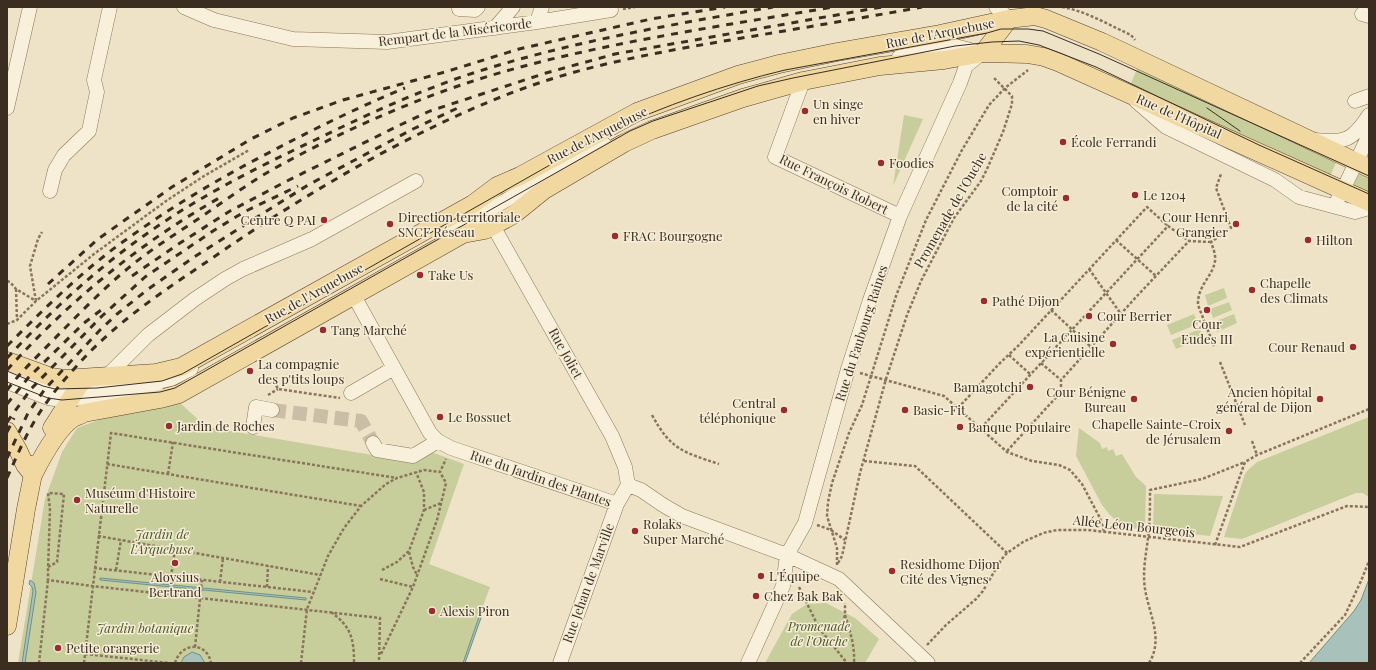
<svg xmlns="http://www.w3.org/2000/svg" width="1376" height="670" font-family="'Playfair Display',serif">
	<rect width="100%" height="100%" fill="#eee3c7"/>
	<!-- green -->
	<path fill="#c7cd9b" d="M1137,69l200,91 -8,19 -200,-91z
		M904,115l19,4 -30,67z
		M1360,171l9,3v24l-17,-8z
		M1224,288l3,10 -19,8 -3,-11z
		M1229,302l3,8 -19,8 -3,-9z
		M1194,314l4,10 -27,11 -4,-10z
		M1234,314l3,9 -20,9 -3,-10z
		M1200,329l3,9 -27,11 -4,-9z
		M180,403l21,19v4l183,31 44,-4h6l30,11 -35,100 61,23 -10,27 2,1 -17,48h-447l27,-164 17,-47 15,-24 24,-9z
		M1369,417v78l-2,1 -4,-3h-7l-114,46 -18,-2 21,-63 3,-4 9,-8z
		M1079,428l21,15 2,6 5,-2 1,4 5,-2 3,7 6,-2 14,23 10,9 -1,43 -20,-1 -15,-13 -8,-10 -26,-49z
		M1154,494l69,2 -13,40 -57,-6z
		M826,603l29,15 24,21 -14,24h-100l27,-49 15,-10z"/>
	<!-- water -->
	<path fill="#a8c2bb" stroke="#6e9188" d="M100,578l206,20v2l-206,-20z
		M1369,579v84h-60l45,-52 7,-11z
		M30,580l4,3 2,9 -11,71h-3l11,-72 -1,-4 -3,-3z
		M480,614l2,1 -17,48h-2z
		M192,652l8,3 5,8h-24l3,-6z"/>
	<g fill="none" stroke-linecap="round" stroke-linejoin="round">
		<!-- minor-tunnel -->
		<path stroke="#cabfa6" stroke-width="14" stroke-dasharray="14 7" stroke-linecap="butt" d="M272,410l89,11 12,22"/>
		<defs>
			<path id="minor" d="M184,7l30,13 79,19 94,3 150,-20 74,-12
				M996,7l13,12
				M459,9l16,1 3,-3
				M1362,14l7,2
				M537,22l5,-15
				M495,28l18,-21
				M899,57l56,-11 23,6
				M803,81l-28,76 125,59
				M1136,101l30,26 109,53 24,17 56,15 14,-4
				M1355,101l14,-5
				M7,108l23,-101
				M1315,140c30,3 37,1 54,-25
				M50,191l5,-21 9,-15 25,-24 8,-39 -3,-12 16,-73
				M1338,199l5,-9 26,-55
				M493,226l119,210 13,31 3,18
				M447,234l157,-90
				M354,296l76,137 8,8 13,7 166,56
				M7,371l42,17 14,2 99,-9 9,-2 20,-10
				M106,377l42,-42 47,-36 30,-20 18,-10 69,-30 104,-58
				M7,382l41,16 14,2 95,-8
				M351,393l43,-25
				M253,427l3,-20 16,3
				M373,443l4,7 36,6 25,-15
				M628,485l13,5 22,15 19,11 105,39 52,24 89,84
				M560,663l57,-159 11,-19
				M748,663l35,-77 4,-31 18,-32 43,-154 22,-69 30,-84 60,-133 6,-17 16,-13"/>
			<path id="major" d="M983,53l26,-34
				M7,361l44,16 13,2 92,-6 25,-6 292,-163 24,-18 23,-10 117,-64 101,-37 41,-11 58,-12 103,-18 69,-15 26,-3 11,3 56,23 267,126
				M52,428l28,-44 7,-5
				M7,431l11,19 7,15 8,10
				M33,475c8,-16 24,-46 40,-57 3,-2 7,-2 11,-5l76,-14 19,-5 284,-160 22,-4 28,-15 31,-25 80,-47 28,-13 91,-32 60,-17 77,-15 64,-6 39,-7 44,1 17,3 14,5 311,140
				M7,626l19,-117 9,-45"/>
		</defs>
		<!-- minor casing -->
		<use href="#minor" stroke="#8a755c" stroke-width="15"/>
		<!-- major casing -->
		<use href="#major" stroke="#584330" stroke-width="19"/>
		<!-- path -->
		<path stroke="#8a755c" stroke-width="2.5" stroke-dasharray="3 2" stroke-linecap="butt" d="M1062,7c24,4 47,18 69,28l4,5
			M623,9l12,-2
			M1116,240l40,36
			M1089,269l32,45
			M7,281l3,1 6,7 20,12
			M16,289l1,31
			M36,301l-6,-35 8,-27 4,-7
			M1051,310l40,37
			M7,324l10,-4 19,-19 58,-47 72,-53 38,-25 45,-26
			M1214,346l-16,-41c-1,-19 15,-29 17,-44 1,-6 -2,-13 -4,-19l20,-14 -15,-40 5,-14
			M1009,355l21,19
			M1220,362l25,63
			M1041,363l20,17
			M860,373l84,23 63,56 25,9 27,4 11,5 12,14 18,34 4,13
			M274,381l4,8 62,9
			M268,395l10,-6
			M958,408l41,-44 20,-19 128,-138 21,19
			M652,415c19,35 31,37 67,49
			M981,428l187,-202 21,15 22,1
			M1252,441l5,14
			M1007,451l54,-59v-12l76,-84 52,-55
			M864,461l51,5 92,87
			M107,464l254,42
			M168,474l5,-32
			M424,510l17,-7
			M817,525l14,5 14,10
			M98,536l222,39
			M1215,545l30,-83 12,-7 112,-46
			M409,552l4,15 4,8
			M838,563l4,-7 18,-83 26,-94 21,-64 14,-34 12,-23 21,-40 27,-37 6,-12 16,-37 9,-28v-8l-18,-18
			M837,565v-17l-10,-32 1,-14 4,-19 17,-50 13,-28 34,-109 30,-76 36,-70 27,-45 16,-17 23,-18
			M48,567l9,-5 7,-68 -16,-1 2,16 -2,62v9l44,6 288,32 -1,45
			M94,568l219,24
			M116,570l5,-30
			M382,570l15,-8 12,-11 15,-41v-18l-8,-20
			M171,577l4,-28
			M380,579l33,8
			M220,582l3,-24
			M267,587l1,-21
			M799,587l20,41 28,35
			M331,612c20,15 23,26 23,51
			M845,615c5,16 10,31 9,48
			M927,645l19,-20 30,-26 7,-8 18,-31 6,-7 16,-11 20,-9 14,-3h31l152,17 107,-41 22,1
			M195,647l7,-67
			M836,647l9,-32v-12
			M85,654l84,9
			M381,654l32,-67 24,-67 9,-37 -6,-11
			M39,663l9,-83
			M84,663l27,-230 286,45
			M175,663c6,-21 32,-22 36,0
			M301,663l6,-54 21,-53 16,-28 17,-22 25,-22 11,-6 27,-8 16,2 6,-13
			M1149,663c15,-24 0,-49 -4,-74 -3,-20 2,-39 4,-59 1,-13 1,-26 1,-40l52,-11 43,-17
			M1300,663l45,-48 16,-34 8,-20"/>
		<!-- minor -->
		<use href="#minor" stroke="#f9f0db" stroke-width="14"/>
		<!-- major -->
		<use href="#major" stroke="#f0d8a0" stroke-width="18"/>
		<!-- tram -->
		<path stroke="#3b2d20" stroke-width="1" d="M1207,108l33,23
			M7,371l36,15 12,3 42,-1 65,-7 20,-7 426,-242c55,-26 118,-48 177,-62l202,-37 14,-4h27l15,2 56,23 270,122
			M7,382l41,16 14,2 98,-8 15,-4 455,-257 23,-10 105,-35 35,-8 162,-32 37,-4 27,-1 20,4 57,22 163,78 110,49"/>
		<!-- rail -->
		<path stroke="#3b2d20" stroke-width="3" stroke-dasharray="7 7" stroke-linecap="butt" d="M132,276l48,-33 50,-32 57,-30 113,-56 30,-14 116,-38 69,-19 267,-47
			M48,284l50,-45 74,-52 79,-48 42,-21 50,-18 102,-28 74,-23 132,-30 74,-12
			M7,346c40,-40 80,-80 127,-112 45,-32 93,-60 142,-85 42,-22 85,-43 129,-61
			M7,358c42,-45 88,-88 138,-123 53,-38 111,-67 170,-95 55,-27 112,-53 171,-71 94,-29 190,-45 287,-62
			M7,370c62,-69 134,-128 214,-173
			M7,390c16,-21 36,-39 54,-58 21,-21 42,-43 65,-62 21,-18 45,-33 69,-49 27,-18 53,-38 82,-54 71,-39 151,-74 229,-96 107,-30 217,-45 327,-64
			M7,404l21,-26 56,-55 21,-16
			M7,422l24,-33 71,-73 43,-39 68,-46 31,-19 54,-26
			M7,432l7,-14
			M7,458l21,-45 17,-24 55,-59 17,-16 30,-24 47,-33 114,-72 105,-56 49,-23
			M7,478c12,-27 23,-53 40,-76 11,-16 25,-31 38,-45 36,-38 80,-67 123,-96 50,-35 101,-67 154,-97 60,-33 121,-63 186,-84 63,-20 129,-31 194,-42 60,-10 120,-20 180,-31"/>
	</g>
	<!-- markers -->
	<g fill="#992c2d" stroke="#f6edd7" stroke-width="1.5">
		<circle cx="805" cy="111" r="4"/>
		<circle cx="1063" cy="142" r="4"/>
		<circle cx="881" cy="163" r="4"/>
		<circle cx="1135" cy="195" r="4"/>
		<circle cx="1066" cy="198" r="4"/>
		<circle cx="324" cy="220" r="4"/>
		<circle cx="390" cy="224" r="4"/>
		<circle cx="1236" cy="224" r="4"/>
		<circle cx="615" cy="236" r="4"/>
		<circle cx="1308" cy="240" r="4"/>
		<circle cx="420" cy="275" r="4"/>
		<circle cx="1252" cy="290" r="4"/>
		<circle cx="984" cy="301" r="4"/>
		<circle cx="1207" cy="310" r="4"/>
		<circle cx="1089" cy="316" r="4"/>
		<circle cx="323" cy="330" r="4"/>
		<circle cx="1113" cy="344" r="4"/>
		<circle cx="1353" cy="347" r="4"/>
		<circle cx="250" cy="371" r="4"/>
		<circle cx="1030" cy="387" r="4"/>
		<circle cx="1134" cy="399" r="4"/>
		<circle cx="1320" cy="399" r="4"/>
		<circle cx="784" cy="410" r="4"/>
		<circle cx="905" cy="410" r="4"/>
		<circle cx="440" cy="417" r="4"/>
		<circle cx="169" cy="426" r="4"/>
		<circle cx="960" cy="427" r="4"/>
		<circle cx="1229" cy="431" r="4"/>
		<circle cx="77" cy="500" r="4"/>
		<circle cx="635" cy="531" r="4"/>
		<circle cx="175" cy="563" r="4"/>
		<circle cx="892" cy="571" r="4"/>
		<circle cx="761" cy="576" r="4"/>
		<circle cx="756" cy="596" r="4"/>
		<circle cx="432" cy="611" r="4"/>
		<circle cx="58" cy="648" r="4"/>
	</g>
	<g text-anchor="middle" stroke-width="3" stroke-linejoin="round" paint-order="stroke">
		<!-- street labels -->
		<g font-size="13" fill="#3b2d20" stroke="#f6edd7">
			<text transform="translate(455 32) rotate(-7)" y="5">Rempart de la Miséricorde</text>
			<text transform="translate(940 33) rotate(-11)" y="5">Rue de l'Arquebuse</text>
			<text transform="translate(1179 116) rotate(24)" y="5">Rue de l'Hôpital</text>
			<text transform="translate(597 135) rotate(-27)" y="5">Rue de l'Arquebuse</text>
			<text transform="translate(834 184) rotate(26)" y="5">Rue François Robert</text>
			<text transform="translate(950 210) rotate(-60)" y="5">Promenade de l'Ouche</text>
			<text transform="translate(314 293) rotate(-29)" y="5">Rue de l'Arquebuse</text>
			<text transform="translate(861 333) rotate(-72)" y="5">Rue du Faubourg Raines</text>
			<text transform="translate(566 353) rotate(61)" y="5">Rue Joliet</text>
			<text transform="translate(541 478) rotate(19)" y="5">Rue du Jardin des Plantes</text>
			<text transform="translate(1134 526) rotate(6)" y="5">Allée Léon Bourgeois</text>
			<text transform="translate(588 583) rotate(-70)" y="5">Rue Jehan de Marville</text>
		</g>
		<!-- poi labels -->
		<g font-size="13" fill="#3b2d20" stroke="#f6edd7" text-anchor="start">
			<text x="813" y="109">Un singe<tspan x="813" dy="15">en hiver</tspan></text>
			<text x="1071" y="147">École Ferrandi</text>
			<text x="889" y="168">Foodies</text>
			<text x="1058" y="196" text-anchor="end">Comptoir<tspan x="1058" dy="15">de la cité</tspan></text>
			<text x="1143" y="200">Le 1204</text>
			<text x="398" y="222">Direction territoriale<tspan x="398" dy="15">SNCF Réseau</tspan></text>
			<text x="1228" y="222" text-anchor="end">Cour Henri<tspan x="1228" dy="15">Grangier</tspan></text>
			<text x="316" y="225" text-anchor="end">Centre Q PAI</text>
			<text x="623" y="241">FRAC Bourgogne</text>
			<text x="1316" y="245">Hilton</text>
			<text x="428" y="280">Take Us</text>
			<text x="1260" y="288">Chapelle<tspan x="1260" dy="15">des Climats</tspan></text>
			<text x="992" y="306">Pathé Dijon</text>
			<text x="1097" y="321">Cour Berrier</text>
			<text x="1207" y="329" text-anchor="middle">Cour<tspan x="1207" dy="15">Eudes III</tspan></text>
			<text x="331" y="335">Tang Marché</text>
			<text x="1105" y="342" text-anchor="end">La Cuisine<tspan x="1105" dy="15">expérientielle</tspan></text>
			<text x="1345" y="352" text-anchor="end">Cour Renaud</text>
			<text x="258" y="369">La compagnie<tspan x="258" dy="15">des p'tits loups</tspan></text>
			<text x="1022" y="392" text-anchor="end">Bamagotchi</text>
			<text x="1126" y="397" text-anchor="end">Cour Bénigne<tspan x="1126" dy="15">Bureau</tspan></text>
			<text x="1312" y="397" text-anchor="end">Ancien hôpital<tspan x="1312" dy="15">général de Dijon</tspan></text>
			<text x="776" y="408" text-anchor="end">Central<tspan x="776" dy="15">téléphonique</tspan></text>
			<text x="913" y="415">Basic-Fit</text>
			<text x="448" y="422">Le Bossuet</text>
			<text x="1221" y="429" text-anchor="end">Chapelle Sainte-Croix<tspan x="1221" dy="15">de Jérusalem</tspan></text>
			<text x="177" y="431">Jardin de Roches</text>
			<text x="968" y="432">Banque Populaire</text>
			<text x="85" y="498">Muséum d'Histoire<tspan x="85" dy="15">Naturelle</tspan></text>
			<text x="643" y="529">Rolaks<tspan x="643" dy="15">Super Marché</tspan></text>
			<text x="900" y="569">Residhome Dijon<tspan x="900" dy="15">Cité des Vignes</tspan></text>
			<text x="769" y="581">L'Équipe</text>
			<text x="175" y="582" text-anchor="middle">Aloysius<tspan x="175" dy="15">Bertrand</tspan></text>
			<text x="764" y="601">Chez Bak Bak</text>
			<text x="440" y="616">Alexis Piron</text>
			<text x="66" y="653">Petite orangerie</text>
		</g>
		<!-- park labels -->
		<g font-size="13" font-style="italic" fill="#4b5727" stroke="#f6edd7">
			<text x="162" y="539">Jardin de<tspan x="162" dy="15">l'Arquebuse</tspan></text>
			<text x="819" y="631">Promenade<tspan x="819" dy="15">de l'Ouche</tspan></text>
			<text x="145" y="633">Jardin botanique</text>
		</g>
	</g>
	<!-- border -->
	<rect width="1376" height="670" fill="none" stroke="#3b2d20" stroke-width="16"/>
</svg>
